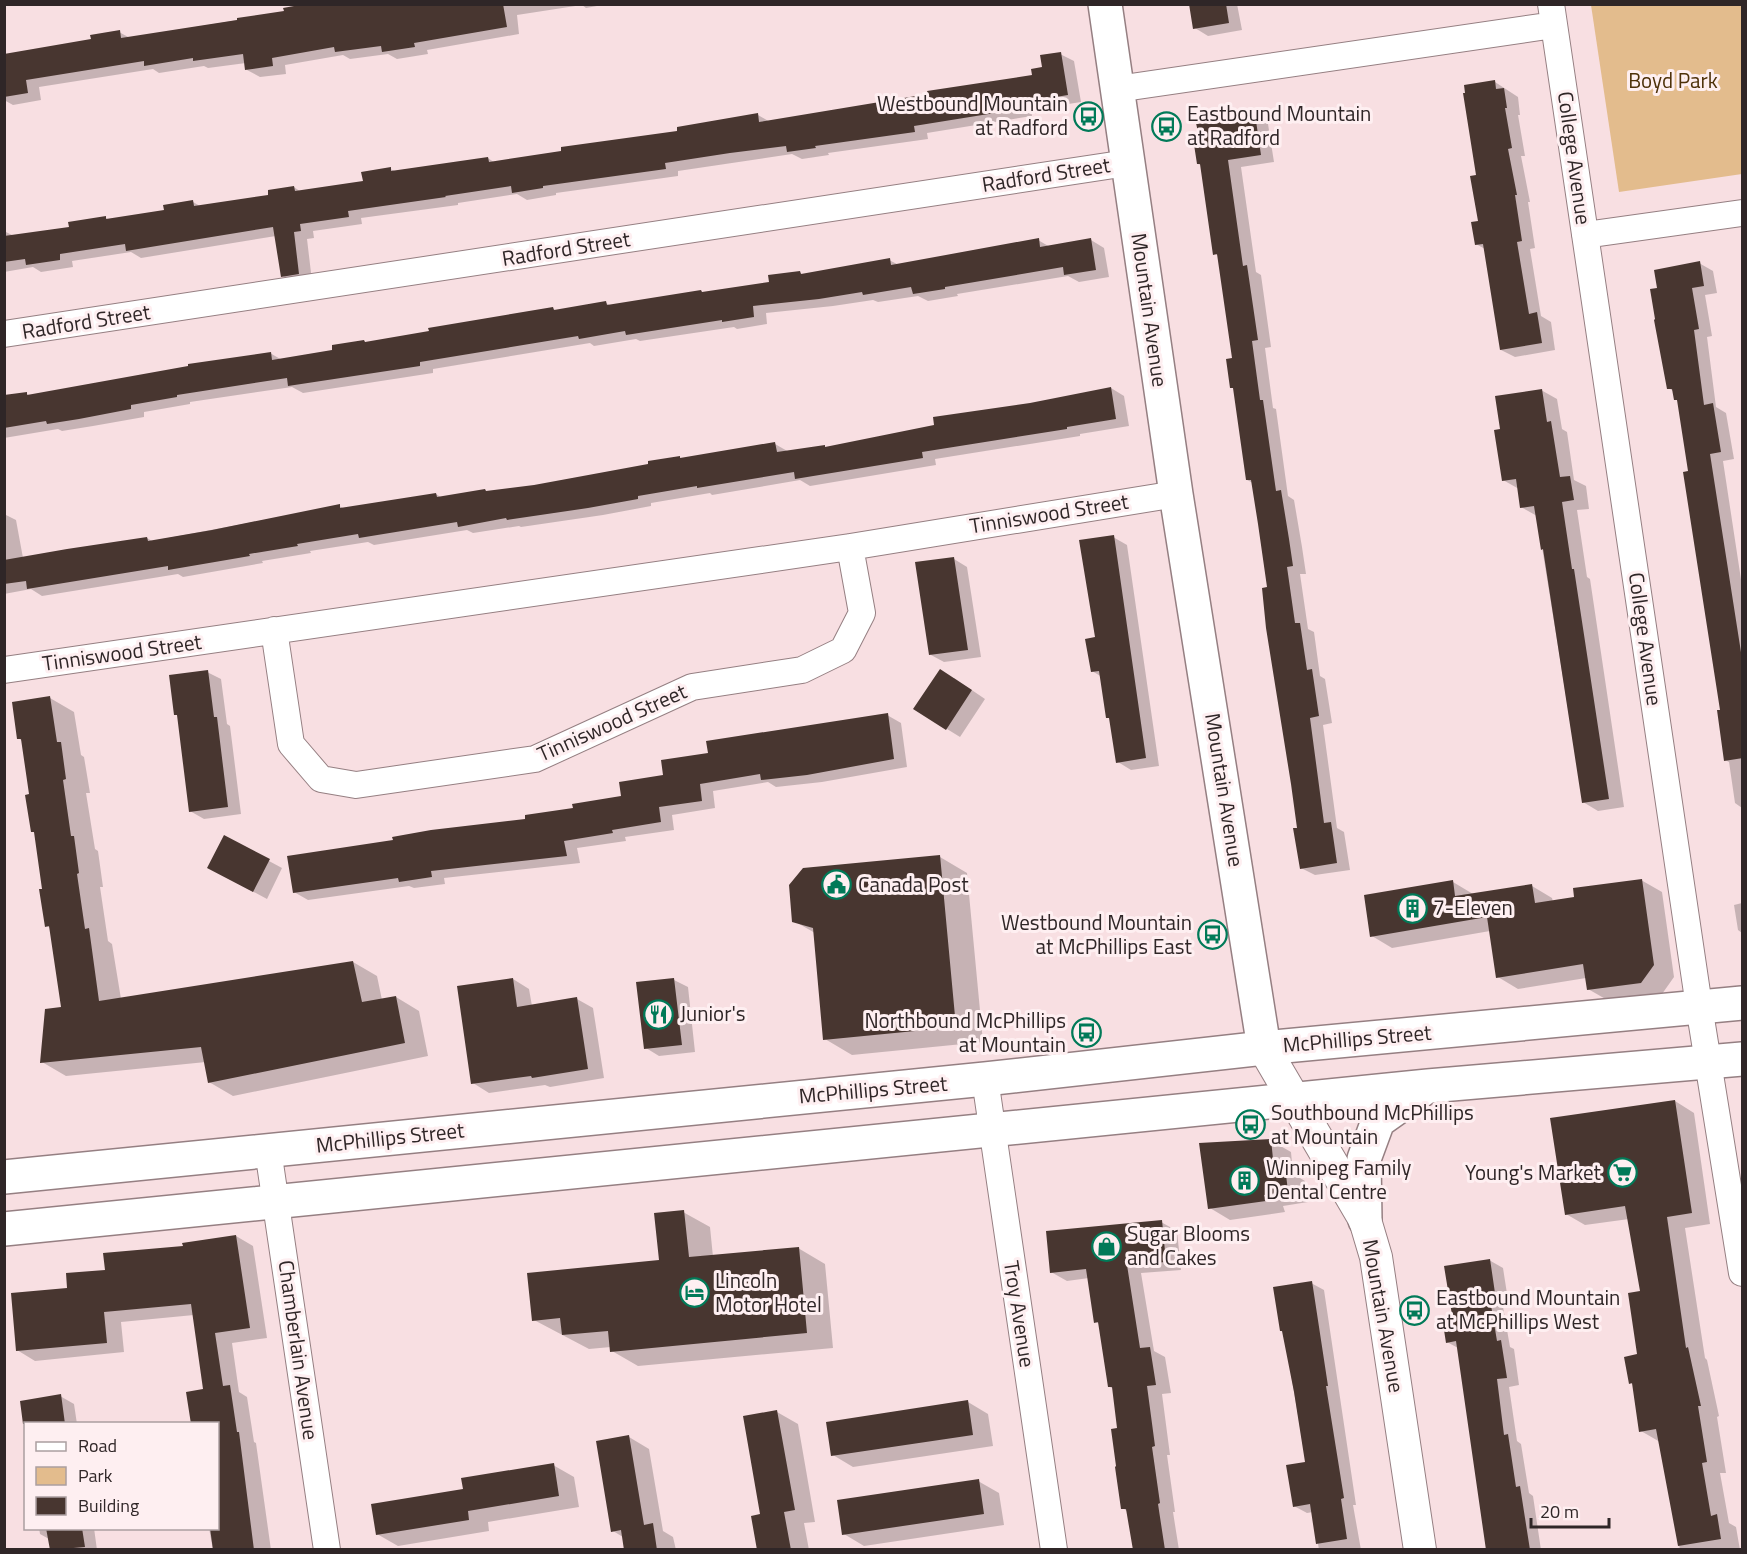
<svg xmlns="http://www.w3.org/2000/svg" width="1747" height="1554" font-family="'Titillium Web',sans-serif">
	<rect width="100%" height="100%" fill="#f8dfe2"/>
	<!-- green -->
	<path fill="#e3bc8d" d="M1591,5h151v169l-123,18z"/>
	<!-- shadow -->
	<path fill="#0003" d="M333,4h275l-22,4 -4,-3 -65,10 2,19 -92,16 1,4 -31,5 -9,-5 -38,5 -7,-4 -58,10 1,9 -26,3 -13,-7 -1,-7 -38,5 -4,-2 -45,7 -6,-4 -114,18 2,13 -28,5 -9,-5v-45l89,-14 26,-9 11,6z
		M1191,4h46l5,26 -34,6 -13,-8z
		M1060,54l14,7 7,41 -50,8 1,6 -105,17 1,6 -100,14 1,2 -27,4 -10,-5 -114,17v5l-122,17v2l-29,5 -10,-6 -59,9v2l-97,13 1,6 -49,7 1,7 -7,1 5,42 -16,3 -13,-8 -7,-40 -135,22 -10,-6 -59,9 1,6 -32,5 -8,-5 -29,5v-41l10,5 56,-8 36,-10 3,2 56,-9 28,-9 7,4 70,-10 24,-9 7,5 63,-10 26,-13 5,2 93,-13 7,5 184,-31 79,-17 12,7 263,-46z
		M1495,82l23,15 2,18h-2l7,41h-4l9,46h-2l7,46 -5,1 11,67 10,6 4,28 -40,7 -14,-7 -16,-101 -9,-5 4,-22 -2,-45z
		M1254,116l14,8 6,38 -33,5 15,105 5,3 10,72 -6,1 8,60 3,1 12,87 6,4 8,47 4,27h-6l8,55 6,3 6,44 5,3 7,44 -9,2 14,103 7,4 6,38 -35,5 -14,-7 -3,-39 -29,-241 -16,-105 -6,-3 -13,-91 -2,-2 2,-28 -15,-103 -4,-2 -14,-89 -3,-1z
		M1038,240l12,7 41,-7 13,8 5,29 -30,5 -11,-6 -111,18 1,2 -30,5 -10,-5 -40,6 -5,-2 -40,6 -67,7 1,11 -30,5 -3,-2 -94,14 -4,-2 -42,7 -4,-3 -157,26v4l-130,20 -11,-6 -102,15v2l-46,8v5l-51,9 -31,5 -4,-2 -54,9v-41l22,-4 4,3 240,-43 12,7 271,-51 5,2 48,-8 5,3 93,-12 66,-11 30,-10 4,2 85,-15 10,5z
		M1699,263l14,8 4,22 -12,2 7,41 -5,1 9,70 10,6 8,46 -11,2 19,125v222l-7,-5 -6,-41 -4,-2 -4,-49 -32,-238 -10,-72 -4,-2 -2,-8 -4,-3 -10,-99z
		M1111,388l13,8 5,30 -49,8v2l-145,23 1,6 -126,21 -10,-6 -88,15 -2,-2 -59,10v3l-48,9 -82,12 -2,-1 -46,7 -6,-3 -93,15 -6,-3 -58,9 1,2 -49,8 1,2 -80,14 -5,-3 -136,22 -11,-7 -27,5v-80l12,6 7,38 124,-20 5,3 187,-35 6,3 91,-15 6,4 92,-12 116,-20 29,-9 4,2 92,-15 14,8 35,-6 3,2 109,-21 94,-23z
		M1541,390l16,9 5,30 5,3 7,48 12,6 3,23 -12,1 10,67 3,2 34,228 -26,4 -15,-9 -46,-286 -16,-9 -2,-18 -16,-9 -1,-50z
		M1113,537l14,8 32,221 -28,4 -13,-8 -16,-85 -10,-6z
		M954,559l13,8 14,90 -37,5 -13,-7z
		M207,672l14,7 6,45 3,2 11,88 -37,5 -14,-8 -12,-95 -2,-2z
		M954,678l31,21 -25,38 -13,-8z
		M50,698l24,14 7,43 3,2 6,36h-4l9,56 3,2 5,36h-3l8,54 4,3 9,55 232,-37 24,14 5,24 14,-3 23,14 9,45 -195,40 -24,-14 -3,-20 -140,14 -24,-14 20,-54 -11,-80 -5,-2 -2,-36 -9,-57 -3,-2 -2,-35 -8,-55 -3,-3z
		M887,715l14,8 6,44 -85,15 -46,5 -8,-5 -55,9 2,17 -43,7 2,15 -49,7 1,4 -49,7 3,15 -136,15 1,6 -31,4 -5,-2 -101,14 -14,-8 233,-72 96,-23 86,-42z
		M940,857l27,16 16,169 -131,13 -27,-16 -10,-106 -21,-12z
		M269,861l13,7 -15,31 -45,-24z
		M1641,880l21,12 12,85 -12,17 -53,7 -21,-12 -2,-11 -68,11 -20,-12 -8,-46 -98,17 -20,-12 81,-54 20,12 59,-8 20,12 1,4 23,-4z
		M1742,903v30l-4,-3 -4,-25z
		M513,979l16,10 3,17 45,-7 16,9 11,70 -54,9 -5,-2 -56,8 -16,-10z
		M674,980l14,7 7,65 -36,4 -13,-8z
		M1675,1101l19,12 16,111 -25,4 20,130 2,2 12,56 -2,1 9,56h-6l9,50 7,4 4,23h-60l-20,-108 -19,-11 -7,-46 -4,-2 9,-27 2,-64 -12,-73 -44,6 -19,-11z
		M1270,1140l21,12 2,22 12,7 3,21 -25,4 2,6 -55,8 -20,-12z
		M683,1212l27,15 3,30 85,-9 27,16 8,84 -195,18 -26,-15 -1,-4 -22,2 -55,-29 126,-58z
		M1161,1222l16,9 4,39 -40,3 13,78 11,6 6,36 -9,1 8,61h-3l8,57h-2l6,38h-44l-7,-38 -5,-4 -4,-78 -5,-41 -4,-2 -10,-63 -5,-2 -6,-44 -22,3 -16,-9z
		M236,1236l17,10 14,92 -35,5 7,49 8,5 7,45 2,1 15,107h-58l-4,-22h9v-104l-13,-33 -11,-76 -73,7 3,30 -89,9 -18,-11 52,-60 38,-19 77,-24z
		M1489,1260l14,8 5,32 -6,1 8,46 4,2 5,36 -10,2 8,54 4,3 8,49 4,3 8,54h-54l-29,-202 -11,-6 6,-26z
		M1311,1283l13,7 32,215h-3l8,45h-42l-6,-38 -6,1 -13,-7 12,-43 -22,-131 -3,-1z
		M60,1396l14,8 3,20h-51v5l-5,-27z
		M968,1402l20,12 5,32 -140,21 -20,-12z
		M777,1412l21,12 17,98 -11,1 5,27h-50z
		M629,1437l20,12 14,82 10,6 3,13h-50l-3,-13 -10,-6z
		M553,1465l21,12 5,30 -91,15 1,9 -91,15 -21,-12 88,-44z
		M978,1481l21,12 5,32 -140,21 -20,-12z
		M39,1528h55l3,22h-46l-2,-11 -9,-5z"/>
	<!-- building -->
	<path fill="#483630" d="M305,4h198l4,23 -93,16 1,4 -33,5 -1,-6 -46,6 -1,-5 -62,11 1,8 -28,4 -2,-16 -50,7v-3l-49,8v-5l-118,19 2,13 -24,4v-43l87,-15 -1,-4 30,-5 1,8 116,-18v-2l47,-7 -1,-3z
		M1189,4h37l3,19 -36,6z
		M1061,52l7,43 -50,8 1,6 -105,17 1,6 -100,14 1,2 -29,4 -1,-6 -56,7 -65,10 1,6 -123,17v2l-31,5 -1,-7 -66,10 1,1 -98,14 1,6 -49,7 1,7 -7,1 5,42 -18,3 -8,-50 -147,24 -1,-7 -65,10v6l-34,5 -1,-6 -21,3v-26l65,-9 -1,-5 38,-6v3l58,-9 -1,-5 30,-5 1,6 74,-11v-5l26,-4 1,5 68,-10 -2,-9 30,-5v4l97,-14 1,5 72,-11v-4l116,-16v-4l81,-14 1,9 169,-28 -1,-3 105,-16 -1,-6 11,-2 -2,-12z
		M1495,80l1,9 8,-1 3,20h-2l7,40 -4,1 9,46h-2l7,46 -5,1 12,72 8,-2 5,31 -42,7 -17,-106 -8,1 -4,-23 7,-1 -8,-45 6,-1 -13,-82h2l-1,-8z
		M1255,114l6,41 -33,5 15,106 4,-1 11,75 -6,1 8,59h3l13,91 5,-1 8,49 4,27 -6,1 8,56h5l7,47 5,-1 7,47 -9,2 14,105 7,-1 6,41 -37,6 -7,-41h4l-6,-44 -25,-156 -4,-40 5,-1 -9,-63 -7,-44h-5l-13,-92h-3l-4,-29 6,-1 -15,-104 -4,1 -13,-91h-3l-4,-26 6,-1 -3,-14z
		M1039,238l1,9 51,-9 5,32 -32,5 -1,-8 -118,20v2l-32,5 -2,-7 -48,8 -1,-3 -43,7 -66,7 1,11 -32,5v-2l-96,15 -1,-4 -46,8 -1,-3 -158,26v4l-132,20 -1,-8 -110,17v2l-46,8v4l-52,10 -32,5 -1,-3 -42,7v-33l23,-3v3l161,-29v-2l83,-12 1,8 60,-10v-5l32,-5 1,2 64,-11 -1,-3 125,-21 1,3 52,-9 1,4 94,-15 1,2 67,-10 -1,-7 32,-4 1,3 89,-16 1,7z
		M1700,261l4,25 -12,2 7,41 -5,1 10,75 9,-2 8,49 -11,2 33,211v93l-19,3 -7,-51h3l-37,-238 5,-1 -11,-71h-3l-2,-11h-5l-13,-69 1,-1 -5,-30 7,-1 -3,-18z
		M1111,387l5,32 -49,8v2l-145,23 1,6 -128,21 -1,-7 -97,16v-2l-59,10v3l-50,9 -81,12 -1,-2 -48,9 -1,-5 -98,16 -1,-4 -61,10 1,2 -49,8 1,2 -82,14v-4l-141,23 -1,-8 -22,3v-24l63,-11 80,-12 1,4 64,-11 128,-26v4l96,-15 1,4 48,-8 1,2 48,-6 114,-21v-3l32,-5v2l95,-16 2,10 48,-7v2l109,-22 -1,-8 97,-14z
		M1542,389l5,33 4,-1 9,56 10,-1 4,24 -12,2 10,67h2l35,230 -27,4 -39,-254 -2,1 -7,-44 -14,2 -4,-29 -14,2 -8,-51 6,-1 -5,-33z
		M1114,535l32,223 -30,5 -7,-45h-3l-7,-47 -8,1 -6,-33 10,-2 -16,-97z
		M954,557l14,93 -39,5 -14,-93z
		M940,669l32,21 -26,40 -33,-21z
		M208,670l6,47h3l11,90 -39,5 -12,-97h-3l-5,-40z
		M50,696l7,46h4l5,37 -3,1 8,56h3l5,37 -2,1 8,55 4,-1 10,73 254,-40 9,41 34,-6 9,47 -197,40 -7,-36 -161,16 5,-54 16,-2 -12,-81 -4,1 -6,-38h3l-8,-57h-3l-6,-37 4,-1 -8,-55h-4l-5,-37z
		M888,713l6,46 -87,16 -46,5 -1,-6 -60,10 2,17 -43,6 2,15 -49,8 1,3 -49,8 3,15 -136,15 1,6 -33,5 -1,-4 -105,15 -6,-37 106,-16 -1,-3 39,-7 94,-11v-4l48,-7 -1,-4 49,-8 -2,-14 44,-7 -2,-15 47,-7 -2,-12z
		M224,835l46,24 -17,33 -46,-24z
		M940,855l16,172 -133,13 -10,-112 -21,-6 -3,-37 14,-17z
		M1642,879l12,86 -13,18 -54,7 -4,-26 -87,14 -9,-61 -117,20 -6,-42 89,-15 2,16 77,-12 3,19 39,-6 -1,-9z
		M513,978l4,29 60,-10 11,72 -56,9 -1,-2 -60,8 -14,-98z
		M674,978l8,67 -38,4 -8,-67z
		M1675,1100l17,113 -25,4 19,131 2,-1 13,59h-3l9,56 -5,1 9,53 6,-2 4,25 -43,7 -22,-117 -17,3 -7,-49 -3,1 -5,-27 13,-3 -9,-61 12,-2 -15,-85 -60,9 -15,-97z
		M1271,1139l3,30 11,-2 3,24 -24,4 2,6 -58,8 -9,-66z
		M684,1210l5,47 110,-10 8,86 -197,19 -2,-21 -46,4 -2,-17 -28,3 -5,-48 132,-13 -5,-47z
		M1162,1220l4,42 -39,3 13,83 10,-1 6,38 -9,1 8,60 -3,1 8,56 -2,1 7,46h-32l-7,-41h-5l-6,-42 1,-1 -5,-37 6,-1 -5,-41h-4l-10,-65 -4,1 -8,-54 -36,4 -4,-42z
		M236,1235l14,93 -35,5 8,53 7,-1 7,47h2l15,118h-41l-3,-22h8v-104h-27l-5,-32 17,-3 -12,-85 -87,8 3,31 -91,8 -5,-58 56,-5 -1,-15 39,-3 -2,-17 80,-7 -1,-3z
		M1490,1259l5,34h-6l8,48 4,-1 6,38 -10,1 7,56 4,-1 8,53 4,-1 10,64h-44l-30,-209 -10,2 -4,-26 10,-2 -8,-49z
		M1312,1281l16,105h-2l18,112 -3,1 6,40 -31,5 -6,-40 -17,3 -7,-42 19,-3 -11,-70 -12,-61h-2l-7,-44z
		M61,1394l4,30h-42l-3,-23z
		M968,1400l5,35 -142,21 -5,-34z
		M777,1410l18,100 -11,2 7,38h-34l-6,-34 9,-2 -17,-98z
		M629,1435l15,90 9,-2 4,27h-33l-3,-20 -10,2 -15,-91z
		M554,1463l5,33 -91,15 1,9 -93,15 -5,-31 92,-15 -2,-11z
		M979,1479l5,35 -142,21 -5,-35z
		M46,1528h36l3,19 -35,3z"/>
	<g fill="none" stroke-linecap="round" stroke-linejoin="round">
		<defs>
			<path id="minor" d="M1551,4l148,1002 43,267
				M1117,89l437,-64
				M1585,235l157,-22
				M4,334l1123,-171
				M274,630l17,114 30,35 35,6 179,-26 157,-72 110,-17 41,-20 19,-37 -12,-66
				M4,670l846,-123 326,-53
				M985,1079l69,471
				M268,1150l59,400"/>
			<path id="tertiary" d="M1264,1048l101,172 11,37 44,293"/>
			<path id="secondary" d="M1105,4l71,490 88,554"/>
			<path id="primary" d="M4,1177l981,-98 279,-31 478,-45
				M1365,1220l-1,-61 14,-38 48,-34
				M4,1229l1424,-143 314,-27"/>
		</defs>
		<!-- minor casing -->
		<use href="#minor" stroke="#957f82" stroke-width="28"/>
		<!-- tertiary casing -->
		<use href="#tertiary" stroke="#957f82" stroke-width="34"/>
		<!-- secondary casing -->
		<use href="#secondary" stroke="#957f82" stroke-width="36"/>
		<!-- primary casing -->
		<use href="#primary" stroke="#957f82" stroke-width="36"/>
		<!-- minor -->
		<use href="#minor" stroke="#fff" stroke-width="26"/>
		<!-- tertiary -->
		<use href="#tertiary" stroke="#fff" stroke-width="32"/>
		<!-- secondary -->
		<use href="#secondary" stroke="#fff" stroke-width="33"/>
		<!-- primary -->
		<use href="#primary" stroke="#fff" stroke-width="33"/>
	</g>
	<!-- icons -->
	<defs>
		<symbol id="bus-ring" viewBox="-11 -11 22 22"><circle r="9.5" fill="#feeff1" stroke="#017a58" stroke-width="1.5"/><path d="M-5-6H5V4H4V6H2V4H-2V6H-4V4H-5ZM-3.5-4V0h7V-4ZM-3.5 1.2v1.5H-2V1.2ZM2 1.2v1.5H3.5V1.2Z" fill="#017a58"/></symbol>
		<symbol id="civic-ring" viewBox="-11 -11 22 22"><circle r="9.5" fill="#feeff1" stroke="#017a58" stroke-width="1.5"/><path d="M-.6-6.5H3V-4.5H.6V-3L4-1V1h2V6H-6V1h2V-1L-.6-3ZM-1.2 2.5V6h2.4V2.5Z" fill="#017a58"/></symbol>
		<symbol id="building-ring" viewBox="-11 -11 22 22"><circle r="9.5" fill="#feeff1" stroke="#017a58" stroke-width="1.5"/><path d="M-4-6H4V6H1V3H-1V6H-4ZM-2.5-4.3h1.7v1.8h-1.7ZM.8-4.3h1.7v1.8H.8ZM-2.5-1h1.7V.8h-1.7ZM.8-1h1.7V.8H.8Z" fill="#017a58"/></symbol>
		<symbol id="restaurant-ring" viewBox="-11 -11 22 22"><circle r="9.5" fill="#feeff1" stroke="#017a58" stroke-width="1.5"/><path d="M-5-6h1v4h1v-4h1v4h1v-4h1v5L-1.5 .5V6h-2V.5L-5-1ZM5-6V6H3V1.5H1.5Q1.5-4 5-6Z" fill="#017a58"/></symbol>
		<symbol id="supermarket-ring" viewBox="-11 -11 22 22"><circle r="9.5" fill="#feeff1" stroke="#017a58" stroke-width="1.5"/><path d="M-6-5.5h2.5l.6 2H6L4.5 2H-2.5L-4.4-4H-6ZM-1.5 3.2a1.3 1.3 0 1 0 .1 0ZM3 3.2a1.3 1.3 0 1 0 .1 0Z" fill="#017a58"/></symbol>
		<symbol id="shop-ring" viewBox="-11 -11 22 22"><circle r="9.5" fill="#feeff1" stroke="#017a58" stroke-width="1.5"/><path d="M-5-2.5h2.3a2.7 3.5 0 0 1 5.4 0H5L5.5 6h-11ZM-1.5-2.5h3a1.5 2.3 0 0 0-3 0Z" fill="#017a58"/></symbol>
		<symbol id="hotel-ring" viewBox="-11 -11 22 22"><circle r="9.5" fill="#feeff1" stroke="#017a58" stroke-width="1.5"/><path d="M-6-4.5h1.5V1H6V5H4.5V3h-9V5H-6ZM-4 0a1.8 1.8 0 1 1 3.6 0ZM.5 0V-2.5h3Q6-2.5 6 0Z" fill="#017a58"/></symbol>
	</defs>
	<g fill-rule="evenodd">
		<use href="#bus-ring" x="1072" y="100" width="33" height="33"/>
		<use href="#bus-ring" x="1150" y="110" width="33" height="33"/>
		<use href="#civic-ring" x="820" y="868" width="33" height="33"/>
		<use href="#building-ring" x="1396" y="892" width="33" height="33"/>
		<use href="#bus-ring" x="1196" y="918" width="33" height="33"/>
		<use href="#restaurant-ring" x="642" y="998" width="33" height="33"/>
		<use href="#bus-ring" x="1070" y="1016" width="33" height="33"/>
		<use href="#bus-ring" x="1234" y="1108" width="33" height="33"/>
		<use href="#supermarket-ring" x="1606" y="1156" width="33" height="33"/>
		<use href="#building-ring" x="1228" y="1164" width="33" height="33"/>
		<use href="#shop-ring" x="1090" y="1230" width="33" height="33"/>
		<use href="#hotel-ring" x="678" y="1276" width="33" height="33"/>
		<use href="#bus-ring" x="1398" y="1294" width="33" height="33"/>
	</g>
	<g text-anchor="middle" stroke-width="6" stroke-linejoin="round" paint-order="stroke">
		<!-- park labels -->
		<g font-size="21" fill="#4d3109" stroke="#feeff1">
			<text x="1673" y="88">Boyd Park</text>
		</g>
		<!-- poi labels -->
		<g font-size="21" fill="#2f2627" stroke="#feeff1" text-anchor="start">
			<text x="1068" y="111" text-anchor="end">Westbound Mountain<tspan x="1068" dy="24">at Radford</tspan></text>
			<text x="1187" y="121">Eastbound Mountain<tspan x="1187" dy="24">at Radford</tspan></text>
			<text x="858" y="892">Canada Post</text>
			<text x="1433" y="915">7-Eleven</text>
			<text x="1192" y="930" text-anchor="end">Westbound Mountain<tspan x="1192" dy="24">at McPhillips East</tspan></text>
			<text x="680" y="1021">Junior's</text>
			<text x="1066" y="1028" text-anchor="end">Northbound McPhillips<tspan x="1066" dy="24">at Mountain</tspan></text>
			<text x="1271" y="1120">Southbound McPhillips<tspan x="1271" dy="24">at Mountain</tspan></text>
			<text x="1266" y="1175">Winnipeg Family<tspan x="1266" dy="24">Dental Centre</tspan></text>
			<text x="1601" y="1180" text-anchor="end">Young's Market</text>
			<text x="1127" y="1241">Sugar Blooms<tspan x="1127" dy="24">and Cakes</tspan></text>
			<text x="715" y="1288">Lincoln<tspan x="715" dy="24">Motor Hotel</tspan></text>
			<text x="1436" y="1305">Eastbound Mountain<tspan x="1436" dy="24">at McPhillips West</tspan></text>
		</g>
		<!-- street labels -->
		<g font-size="21" fill="#2f2627" stroke="#feeff1">
			<text transform="translate(1574 158) rotate(82)" y="7">College Avenue</text>
			<text transform="translate(1046 175) rotate(-9)" y="7">Radford Street</text>
			<text transform="translate(566 249) rotate(-9)" y="7">Radford Street</text>
			<text transform="translate(1149 310) rotate(82)" y="7">Mountain Avenue</text>
			<text transform="translate(86 322) rotate(-9)" y="7">Radford Street</text>
			<text transform="translate(1049 514) rotate(-9)" y="7">Tinniswood Street</text>
			<text transform="translate(1645 639) rotate(82)" y="7">College Avenue</text>
			<text transform="translate(122 653) rotate(-8)" y="7">Tinniswood Street</text>
			<text transform="translate(612 723) rotate(-24)" y="7">Tinniswood Street</text>
			<text transform="translate(1224 790) rotate(81)" y="7">Mountain Avenue</text>
			<text transform="translate(1357 1039) rotate(-5)" y="7">McPhillips Street</text>
			<text transform="translate(873 1090) rotate(-5)" y="7">McPhillips Street</text>
			<text transform="translate(390 1138) rotate(-6)" y="7">McPhillips Street</text>
			<text transform="translate(1019 1314) rotate(81)" y="7">Troy Avenue</text>
			<text transform="translate(1383 1316) rotate(80)" y="7">Mountain Avenue</text>
			<text transform="translate(298 1350) rotate(82)" y="7">Chamberlain Avenue</text>
		</g>
	</g>
	<!-- border -->
	<rect width="1747" height="1554" fill="none" stroke="#2f2627" stroke-width="12"/>
	<!-- legend -->
	<rect x="24" y="1422" width="195" height="108" fill="#feeff1" stroke="#ab9fa0" stroke-width="1.5"/>
	<rect x="36" y="1442" width="30" height="9" fill="#ffffff" stroke="#ab9fa0" stroke-width="1.5"/>
	<text x="78" y="1452" font-size="18" fill="#2f2627">Road</text>
	<rect x="36" y="1467" width="30" height="18" fill="#e3bc8d" stroke="#ab9fa0" stroke-width="1.5"/>
	<text x="78" y="1482" font-size="18" fill="#2f2627">Park</text>
	<rect x="36" y="1497" width="30" height="18" fill="#483630" stroke="#ab9fa0" stroke-width="1.5"/>
	<text x="78" y="1512" font-size="18" fill="#2f2627">Building</text>
	<!-- scale -->
	<path d="M1531 1518v9h78v-9" fill="none" stroke="#2f2627" stroke-width="3"/>
	<text x="1540" y="1518" font-size="18" fill="#2f2627" stroke="#feeff1" stroke-width="4.5" paint-order="stroke">20 m</text>
</svg>
